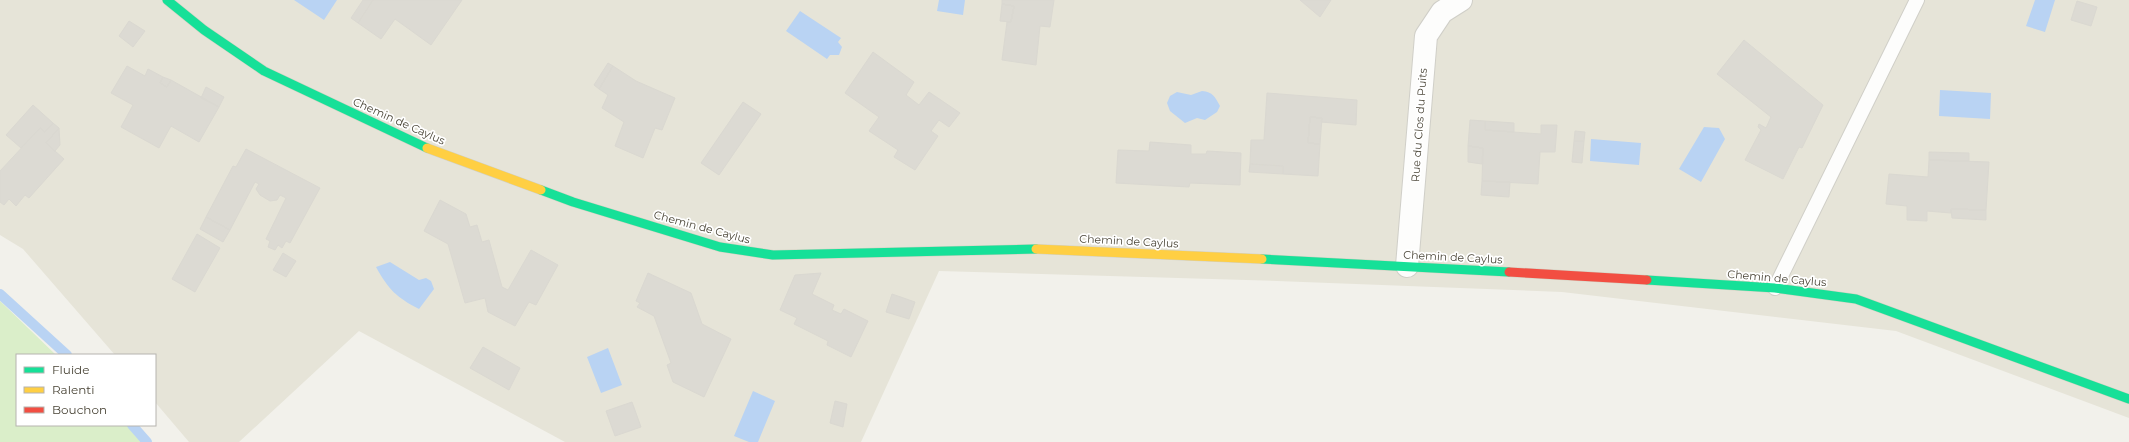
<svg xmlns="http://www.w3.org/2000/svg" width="2129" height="442" font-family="Montserrat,sans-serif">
	<rect width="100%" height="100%" fill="#f2f1eb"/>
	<!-- residential -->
	<path fill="#e6e4d8" d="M0,0h2129v418l-233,-87 -334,-39 -285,-11 -338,-10 -78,171h-296l-206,-111 -120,111h-50l-34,-40v-47h-40l-92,-106 -23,-14z"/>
	<!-- green -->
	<path fill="#daeec9" d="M0,301l56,54h-39v70h112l18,17h-147z"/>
	<!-- water -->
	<path fill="#b9d3f3" d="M294,0h43l-13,20z
		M939,0h26l-2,15 -26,-4z
		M2035,0h20l-10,32 -19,-6z
		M800,11l41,27 -3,4 4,5 -3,8h-9l-3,4 -41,-28z
		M1940,90l51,3 -1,26 -51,-3z
		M1202,91c11,1 13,6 18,15l-3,6 -12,8 -8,-2 -12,5 -15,-12 -3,-8 3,-7 7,-4 14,3z
		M1704,127l15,1 6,11 -24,43 -22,-13z
		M1591,139l50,4 -2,22 -49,-4z
		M390,262l29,18 7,-2 5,3 3,8 -15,20c-23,-12 -30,-19 -43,-42z
		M608,348l14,37 -21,8 -14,-36z
		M753,391l22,10 -17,41h-9l-15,-6z"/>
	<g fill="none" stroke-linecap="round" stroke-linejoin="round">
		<!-- stream -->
		<path stroke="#b9d3f3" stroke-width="10" d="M0,294l67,61
			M132,425l15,17"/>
	</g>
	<!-- building -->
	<path fill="#dcdad3" stroke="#dad8d1" d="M363,0h10l-15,23 -7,-5z
		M373,0h89l-31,45 -36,-26 -14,20 -23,-16z
		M1002,0h52l-4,27 -10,-1 -4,39 -34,-5 5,-38h4l3,-16 -12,-2z
		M1300,0h31l-11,17z
		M2077,1l20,6 -6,19 -20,-6z
		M1002,4l12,2 -3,16 -11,-1z
		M129,21l16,10 -12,16 -14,-11z
		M1744,40l79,65 -21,43 -3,-1 -16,32 -38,-19 16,-30 -3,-3 1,-3 7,4 5,-11 -54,-43z
		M873,52l41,30 -8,13 13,10 10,-13 31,21 -11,14 -10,-7 -8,11 7,5 -23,34 -21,-13 4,-7 -29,-19 10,-14 -34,-24z
		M608,63l5,3 -14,23 -5,-4z
		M127,66l18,10 3,-7 15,8 -3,6 7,4 4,-7 48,27 -20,35 -28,-16 -12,22 -38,-21 12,-22 -22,-12z
		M613,66l23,15 39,17 -13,32 -7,-2 -12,30 -28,-12 9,-24 -22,-14 6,-13 -9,-6z
		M163,77l8,3 -4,7 -7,-4z
		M206,87l18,10 -5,10 -18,-9z
		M1267,93l90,7 -1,25 -35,-3 1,-4 -12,-1 -2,26 12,1 -2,32 -35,-2v-8l-33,-2 1,-24h13z
		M743,102l18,12 -42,61 -18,-12z
		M33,105l20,18 -8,9 -5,-4 -19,20 -15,-13z
		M1310,117l12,1 -2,26 -12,-1z
		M1470,120l15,1v9l56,4v-9h16l-2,27h-15l-2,32 -56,-3 1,-33 -15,-2z
		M1485,121l29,2v9l-29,-2z
		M53,123l6,5 -13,15 18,16 -35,39 -4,-3 -9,11 -7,-7 -5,6 -4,-3v-31l40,-43 5,4z
		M59,128l1,17 -5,6 -9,-8z
		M1575,131l10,1 -1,9h-10z
		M1574,141h10l-2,22 -10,-1z
		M1150,142l41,3v9h15l1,-3 34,2 -1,32 -50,-2 -1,4 -73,-4 2,-33 31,1z
		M1468,146l15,2 -1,16 -14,-2z
		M246,149l74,39 -30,55 -4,-2 -4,7 -4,-3 -3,5 -7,-3 2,-6 -4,-2 20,-41 -6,-3 -3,5 -7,1 -10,-6 -4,-6 3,-5 -4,-2 -25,48 -24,-13 27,-51 3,1z
		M1929,152l40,1v8l-40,-1z
		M1929,160l60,2 -3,48 -35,-1v4l-24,-2v10l-20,-1v-14l-21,-2 3,-30 39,3z
		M1250,164l33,2v8l-34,-2z
		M1482,181l28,1 -1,15 -28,-2z
		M440,200l26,14 4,13 7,-2 5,17 7,-2 13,47 6,3 23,-40 27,15 -22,40 -7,-3 -14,24 -27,-14 -3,-14 -20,5 -17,-59 -24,-13z
		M1951,209l35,1v10l-34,-2z
		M206,217l24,13 -7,12 -23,-13z
		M197,234l23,14 -25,44 -23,-13z
		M283,253l13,8 -10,16 -13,-7z
		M648,273l43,20 11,31 29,15 -27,58 -31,-15 -6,-17 4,-2 -17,-47 -17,-9 3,-4 -4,-2z
		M821,273l-9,21 22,11 -2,5 9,4 3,-5 24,12 -17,36 -24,-12 1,-4 -34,-17 3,-6 -17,-8 15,-35z
		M892,294l23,8 -6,17 -23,-7z
		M483,347l37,21 -11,22 -39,-22z
		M835,401l12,3 -4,23 -13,-4z
		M632,402l9,25 -26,9 -9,-25z"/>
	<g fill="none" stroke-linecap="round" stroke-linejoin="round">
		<defs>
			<path id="lane" d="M1775,288l142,-288"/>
			<path id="street" d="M1407,266l19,-230 16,-24 19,-12"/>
			<path id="fast" d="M167,0l37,30 60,41 163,77
				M541,190l32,12 147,45 53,8 263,-6
				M1262,259l247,13
				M1647,280l128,8 81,11 273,100"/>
			<path id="slow" d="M427,148l114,42
				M1036,249l226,10"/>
			<path id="jam" d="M1509,272l138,8"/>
		</defs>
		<!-- lane casing -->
		<use href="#lane" stroke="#d0cfc8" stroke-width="16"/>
		<!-- street casing -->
		<use href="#street" stroke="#d0cfc8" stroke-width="24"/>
		<!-- fast casing -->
		<use href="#fast" stroke="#d2d0c1" stroke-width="10"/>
		<!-- slow casing -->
		<use href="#slow" stroke="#d2d0c1" stroke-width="10"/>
		<!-- jam casing -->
		<use href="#jam" stroke="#d2d0c1" stroke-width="10"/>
		<!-- lane -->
		<use href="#lane" stroke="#fdfdfc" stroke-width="14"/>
		<!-- street -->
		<use href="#street" stroke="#fdfdfc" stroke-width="22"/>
		<!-- fast -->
		<use href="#fast" stroke="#16e098" stroke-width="9"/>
		<!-- slow -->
		<use href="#slow" stroke="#ffcf43" stroke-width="9"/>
		<!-- jam -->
		<use href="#jam" stroke="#f24e42" stroke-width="9"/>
	</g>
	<g text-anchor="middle" stroke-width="3.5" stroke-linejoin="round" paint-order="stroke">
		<!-- street labels -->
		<g font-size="11" fill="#494436" stroke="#fff">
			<text transform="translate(399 121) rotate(24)" y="4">Chemin de Caylus</text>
			<text transform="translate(1419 125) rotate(-86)" y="4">Rue du Clos du Puits</text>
			<text transform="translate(702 227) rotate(15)" y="4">Chemin de Caylus</text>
			<text transform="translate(1129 241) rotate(3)" y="4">Chemin de Caylus</text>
			<text transform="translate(1453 257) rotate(3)" y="4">Chemin de Caylus</text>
			<text transform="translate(1777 278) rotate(5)" y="4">Chemin de Caylus</text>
		</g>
	</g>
	<!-- legend -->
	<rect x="16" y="354" width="140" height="72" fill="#ffffff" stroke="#b6b4af"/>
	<rect x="24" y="367" width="20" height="6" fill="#16e098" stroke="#b6b4af"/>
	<text x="52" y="374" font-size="12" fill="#494436">Fluide</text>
	<rect x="24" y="387" width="20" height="6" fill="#ffcf43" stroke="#b6b4af"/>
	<text x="52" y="394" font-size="12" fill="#494436">Ralenti</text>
	<rect x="24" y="407" width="20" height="6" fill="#f24e42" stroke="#b6b4af"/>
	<text x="52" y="414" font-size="12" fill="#494436">Bouchon</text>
</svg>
